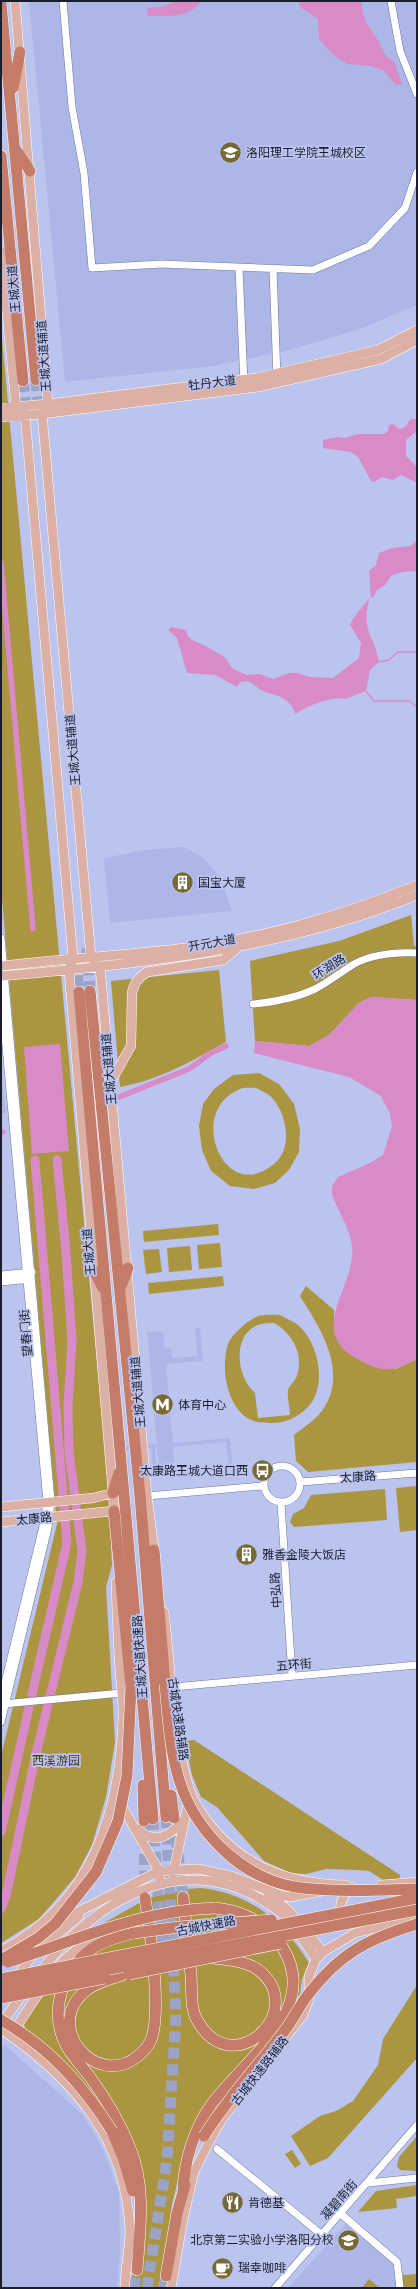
<svg xmlns="http://www.w3.org/2000/svg" width="418" height="2289" font-family="Raleway,'Noto Sans SC',sans-serif">
	<rect width="100%" height="100%" fill="#bbc4ee"/>
	<!-- built -->
	<path fill="#acb7e7" d="M29,1h388v304l-57,24 -74,22 -73,15 -148,16z
		M184,847l20,11 17,21 11,32 -122,12 -6,-65 42,-8z
		M1,1074l5,39 -5,1z
		M195,1328h5l3,33 -37,3 7,79 57,-5 3,31h-4l-3,-27 -53,5 2,25 -15,2 -3,-26h-2l2,21 -4,1 -2,-22 -53,4 -4,-3 63,-5 -10,-112 16,-1 3,27 -1,-10 6,-1 1,11 25,-2z
		M5,2045l78,70 20,34 16,44 1,60 -3,35h-116v-239z
		M346,2224l50,41 2,23h-110z"/>
	<!-- green -->
	<path fill="#ab9540" fill-rule="evenodd" d="M1,328l107,1153 4,84 -6,22 9,155 -9,55 -14,48 -17,32 -36,42 -38,24v-187l56,-232 -56,-636z
		M411,915l3,31h3v54l-46,-3 -12,6 -30,32 -20,11 -54,-5 -5,-80 89,-20z
		M219,970l7,72c-34,19 -67,38 -106,45l-9,-106z
		M259,1073l20,11 15,20 6,25 -1,23 -10,18 -14,13 -21,6 -24,-3 -19,-15 -9,-21 -3,-24 4,-22 11,-15 19,-14zM256,1088c4,2 9,4 13,7 17,14 25,52 6,68 -50,44 -89,-50 -37,-73 4,-3 12,-2 18,-2z
		M218,1224l1,11 -75,7 -1,-11z
		M220,1243l2,24 -23,2 -2,-24z
		M190,1246l2,24 -23,2 -2,-24z
		M159,1249l3,23 -16,2 -3,-24z
		M223,1276l1,10 -75,8 -1,-11z
		M306,1286l28,24v17l62,42 21,-10v103l-109,10 -12,-11 -2,-26c10,-8 23,-16 30,-27 24,-38 -4,-80 -24,-112z
		M280,1315c5,3 13,6 18,10 21,18 30,62 9,83 -10,10 -24,16 -38,15 -5,-1 -11,0 -15,-2 -27,-9 -34,-53 -26,-77 4,-10 18,-22 28,-27 6,-3 17,-2 24,-2zM274,1323c18,10 30,31 23,52 -1,5 -8,11 -9,15 -1,8 2,18 2,25l-32,3 -3,-25c-19,-16 -24,-61 6,-69 4,-1 9,-1 13,-1z
		M417,1486v44l-17,2 -4,-44z
		M385,1489l2,31 -93,7 -4,-5 3,-8 11,-6 7,-13z
		M194,1740l206,135v4l-17,1 -14,-9 -12,-1 -31,-1 -20,5 -15,-1 -27,-12 -47,-54 -16,-10 -9,-22 -7,-34z
		M201,1888c49,5 83,34 108,75l-7,16 -2,15 -34,44 -24,24 -58,94 -12,48 -11,84h-30l10,-106 -120,-153 1,-4 43,-61 37,-40 46,-26 38,-9z
		M417,1985v73l-89,100 -18,8 -19,-30 29,-20 16,-5 17,-10 25,-36 5,-26z
		M417,2136v35l-17,-1 -3,-4 2,-9z
		M292,2150l9,14 -6,4 -10,-14z
		M417,2185v11l-21,3 1,9 -39,4 18,-21z
		M417,2274v14h-14v-13z
		M369,2279l11,9h-18z"/>
	<!-- water -->
	<path fill="#d98bc8" d="M177,1h24c-13,19 -34,14 -53,15l-1,-8 14,-1z
		M298,1h64c-1,18 8,26 17,41 4,8 5,16 15,19l8,23 -6,1 -12,-14 -13,-5 -24,-2 -16,-11 -12,-14 -1,-20 -18,-12z
		M411,419h6v12l-11,9v16l11,11v16l-16,-8 -8,5 -11,-3 -8,5 -3,-1 -13,-24 -7,-5 -28,-4v-8l15,-3 7,1 12,-4h27l4,-3 1,-6 4,-1 7,5 5,-2z
		M417,540v31l-15,1 -11,4 -6,9 -9,6 -2,6 -3,1 -2,-27 7,-6 3,-12 13,-5 19,-2z
		M370,597c-10,35 4,36 9,65l-9,8 -4,21 -21,8c-10,-4 -39,7 -48,14h-2c-6,-17 -17,-16 -32,-22 -6,-3 -10,-8 -16,-10l-7,1 -3,5 -22,-12 -28,-2 -10,-35 -9,-8 3,-3 15,3 2,6 4,4 14,6 20,12 5,9 4,3 12,5 13,-1 13,5 16,-6h9l11,4 24,1 26,-20 2,-15 -11,-18c4,-11 14,-18 20,-28z
		M371,997l46,3v359c-25,12 -31,15 -56,2 -59,-29 -4,-73 -9,-115 -2,-17 -14,-35 -20,-51v-9l6,-9 32,-14 13,-8 9,-29 -2,-12 -9,-18 -32,-19 -95,-24 1,-12 54,5 20,-11 30,-32z
		M60,1044l9,107 -37,3 -8,-107z"/>
	<g fill="none" stroke-linecap="round" stroke-linejoin="round">
		<!-- stream -->
		<path stroke="#d98bc8" stroke-width="1.5" d="M379,662l10,-2 9,-8h19
			M366,691l8,10h35l8,6"/>
		<!-- canal -->
		<path stroke="#d98bc8" stroke-width="5.5" d="M1,563l32,366
			M119,1097l70,-28 22,-16 15,-7
			M1,1133l2,-1"/>
		<!-- river -->
		<path stroke="#d98bc8" stroke-width="9" d="M32,1694l35,-151 -32,-383
			M1,1832l28,-125
			M1,1909l5,-13 29,-138 43,-176 4,-31 -13,-99 -1,-47 4,-64 -6,-89 -9,-92"/>
		<!-- highway-tunnel -->
		<path stroke="#9ba3c7" stroke-width="11" stroke-dasharray="11 5.5" stroke-linecap="butt" d="M36,380l3,35
			M23,381l4,35
			M87,948l3,43
			M76,959l3,33
			M153,1819l6,90 6,47
			M174,1820l9,77
			M144,1821l1,67
			M134,2288l3,-18
			M147,2288l20,-128 9,-144 -10,-199
			M163,2288l3,-12"/>
		<defs>
			<path id="minor" d="M63,1l9,106 12,66 8,95 69,-4 152,6 56,-24 36,-38 12,-36
				M391,1l9,50 17,43
				M239,268l5,116
				M273,269l4,109
				M1,938l50,563 -3,27 -47,194
				M1,991l46,511 -2,16 -44,181
				M253,1004c21,-2 43,-6 62,-15 14,-7 26,-17 39,-25 19,-10 42,-12 63,-11
				M1,1275l31,-3
				M1,1282l30,-3
				M264 1484a18 18 0 1 1 36 0a18 18 0 1 1-36 0Z
				M300,1482l117,-9
				M147,1496l116,-10
				M281,1503l11,173
				M173,1687l244,-22
				M3,1704l119,-11
				M217,2149l105,86
				M368,2183l49,-5
				M341,2214l56,48 3,26
				M275,2288l142,-163"/>
			<path id="major" d="M15,1l33,403 -6,10 49,543 9,10 47,529 8,60
				M1,251l15,156 9,8 48,543 -4,12 46,547
				M1,408l47,-4 209,-26 121,-28 39,-20
				M1,417l41,-3 216,-27 123,-28 36,-19
				M1,966c58,-7 117,-10 176,-17 79,-9 165,-33 240,-64
				M1,976c141,-12 283,-27 416,-81
				M111,1081l20,-35 1,-53c2,-10 6,-15 15,-21l76,-12 13,-11
				M1,1507l92,-9 20,-5
				M1,1522l113,-11
				M164,1612c7,57 8,124 26,179 5,13 13,25 22,36 35,42 80,57 134,58
				M119,1801l40,70 1,6
				M138,1829c18,18 33,5 46,-9
				M173,1874l16,-75
				M381,1885l36,-3
				M268,1894l20,16 35,42
				M342,1918c-4,-13 0,-23 10,-31
				M56,1923l103,-52 39,-2 33,7 49,19 10,2 32,-6
				M1,1951c90,-47 118,-135 122,-230 1,-17 -2,-35 -3,-52 -2,-29 -3,-58 -4,-87
				M55,1971c13,-18 28,-28 50,-32
				M39,1973c60,-78 153,-130 242,-60 12,10 25,32 35,46
				M16,1978l16,-22 47,-40
				M1,2024l24,-33
				M1,2029c73,50 125,109 129,201 0,20 -5,39 -5,58
				M20,2035l-1,-12 23,-35
				M171,2288l12,-69 11,-47 15,-30 13,-23 81,-104 6,-16v-23l7,-17 7,-7 32,-19 62,-15"/>
			<path id="highway" d="M1,3l35,377
				M13,88l7,-36
				M16,150l14,21
				M1,156l22,225
				M90,991l50,505 26,321
				M79,992l74,827
				M94,1271l9,17
				M121,1286l7,-18
				M113,1493l6,-20
				M114,1511l17,175
				M154,1550l11,134
				M143,1785l1,36
				M171,1795l3,23
				M183,1897c3,26 5,52 8,78 1,14 -1,33 6,45 36,65 114,-12 60,-51 -12,-8 -29,-9 -43,-11
				M215,1908c18,2 32,6 46,17
				M134,1933c-14,3 -30,7 -42,16 -29,21 -43,61 -27,94 5,12 17,23 25,34 16,22 30,45 40,71 16,38 10,82 7,122
				M122,1975c-11,4 -25,7 -34,14 -48,35 8,102 50,67 6,-5 10,-9 13,-16 11,-27 -1,-111 -6,-142
				M112,2131l11,26 10,34
				M183,2191c1,-29 11,-62 28,-86 36,-49 120,-102 63,-169
				M166,2276l11,-63 8,-28"/>
		</defs>
		<!-- minor casing -->
		<use href="#minor" stroke="#6e769c" stroke-width="8"/>
		<!-- major casing -->
		<use href="#major" stroke="#fff" stroke-width="10"/>
		<!-- highway casing -->
		<use href="#highway" stroke="#fff" stroke-width="12"/>
		<!-- minor -->
		<use href="#minor" stroke="#fff" stroke-width="7"/>
		<!-- major -->
		<use href="#major" stroke="#dcb0a4" stroke-width="9"/>
		<!-- highway -->
		<use href="#highway" stroke="#c47b68" stroke-width="11"/>
		<defs>
			<path id="highway-bridge" d="M165,1684c6,68 8,122 63,170 20,18 47,31 74,34 37,4 77,2 115,1
				M134,1933l45,-6 92,-7
				M1,1960l37,-22 17,-14 41,-52 22,-51 9,-45 4,-90
				M8,1962c69,-22 134,-52 207,-54
				M129,1974l152,-31
				M1,1979l416,-81
				M1,1990l416,-80
				M1,1998l104,-20
				M1,2020c48,27 82,65 111,111
				M204,2136c23,-37 52,-68 78,-102 10,-12 16,-26 25,-38 32,-42 60,-57 110,-72"/>
		</defs>
		<!-- highway-bridge casing -->
		<use href="#highway-bridge" stroke="#fff" stroke-width="12" stroke-linecap="butt"/>
		<!-- highway-bridge -->
		<use href="#highway-bridge" stroke="#c47b68" stroke-width="11"/>
	</g>
	<!-- icons -->
	<defs>
		<symbol id="university-disc" viewBox="-11 -11 22 22"><circle r="9.5" fill="#766936" stroke="#bbc4ee"/><path d="M0-5L7-2L0 1L-7-2ZM-4 1L0 2.5L4 1V4Q0 6-4 4Z" fill="#fff"/></symbol>
		<symbol id="building-disc" viewBox="-11 -11 22 22"><circle r="9.5" fill="#766936" stroke="#bbc4ee"/><path d="M-4-6H4V6H1V3H-1V6H-4ZM-2.5-4.3h1.7v1.8h-1.7ZM.8-4.3h1.7v1.8H.8ZM-2.5-1h1.7V.8h-1.7ZM.8-1h1.7V.8H.8Z" fill="#fff"/></symbol>
		<symbol id="metro-disc" viewBox="-11 -11 22 22"><circle r="9.5" fill="#766936" stroke="#bbc4ee"/><path d="M-5.5 5V-5H-3L0 0L3-5H5.5V5H3V-.5L0 4L-3-.5V5Z" fill="#fff"/></symbol>
		<symbol id="bus-disc" viewBox="-11 -11 22 22"><circle r="9.5" fill="#766936" stroke="#bbc4ee"/><path d="M-5-6H5V4H4V6H2V4H-2V6H-4V4H-5ZM-3.5-4V0h7V-4ZM-3.5 1.2v1.5H-2V1.2ZM2 1.2v1.5H3.5V1.2Z" fill="#fff"/></symbol>
		<symbol id="restaurant-disc" viewBox="-11 -11 22 22"><circle r="9.5" fill="#766936" stroke="#bbc4ee"/><path d="M-5-6h1v4h1v-4h1v4h1v-4h1v5L-1.5 .5V6h-2V.5L-5-1ZM5-6V6H3V1.5H1.5Q1.5-4 5-6Z" fill="#fff"/></symbol>
		<symbol id="school-disc" viewBox="-11 -11 22 22"><circle r="9.5" fill="#766936" stroke="#bbc4ee"/><path d="M0-5L7-2L0 1L-7-2ZM-4 1L0 2.5L4 1V4Q0 6-4 4Z" fill="#fff"/></symbol>
		<symbol id="cafe-disc" viewBox="-11 -11 22 22"><circle r="9.5" fill="#766936" stroke="#bbc4ee"/><path d="M-5.5-4.5H6V0H3Q3 3.5 0 3.5H-2.5Q-5.5 3.5-5.5 0ZM3-3.2v2h1.7v-2ZM-6 4.5H4V6H-6Z" fill="#fff"/></symbol>
	</defs>
	<g fill-rule="evenodd">
		<use href="#university-disc" x="218" y="140" width="25" height="25"/>
		<use href="#building-disc" x="170" y="870" width="25" height="25"/>
		<use href="#metro-disc" x="150" y="1392" width="25" height="25"/>
		<use href="#bus-disc" x="250" y="1458" width="25" height="25"/>
		<use href="#building-disc" x="234" y="1542" width="25" height="25"/>
		<use href="#restaurant-disc" x="220" y="2190" width="25" height="25"/>
		<use href="#school-disc" x="336" y="2228" width="25" height="25"/>
		<use href="#cafe-disc" x="210" y="2256" width="25" height="25"/>
	</g>
	<g text-anchor="middle" stroke-width="3.5" stroke-linejoin="round" paint-order="stroke">
		<!-- poi labels -->
		<g font-size="12" fill="#1a1d2c" stroke="#bbc4ee" text-anchor="start">
			<text x="246" y="157">洛阳理工学院王城校区</text>
			<text x="198" y="887">国宝大厦</text>
			<text x="178" y="1409">体育中心</text>
			<text x="248" y="1475" text-anchor="end">太康路王城大道口西</text>
			<text x="262" y="1559">雅香金陵大饭店</text>
			<text x="248" y="2207">肯德基</text>
			<text x="334" y="2244" text-anchor="end">北京第二实验小学洛阳分校</text>
			<text x="238" y="2272">瑞幸咖啡</text>
		</g>
		<!-- street labels -->
		<g font-size="12" fill="#1a1d2c" stroke="#bbc4ee">
			<text transform="translate(14 289) rotate(-95)" y="4">王城大道</text>
			<text transform="translate(44 356) rotate(-94)" y="4">王城大道辅道</text>
			<text transform="translate(212 383) rotate(-7)" y="4">牡丹大道</text>
			<text transform="translate(73 750) rotate(-95)" y="4">王城大道辅道</text>
			<text transform="translate(212 943) rotate(-10)" y="4">开元大道</text>
			<text transform="translate(329 967) rotate(-32)" y="4">环湖路</text>
			<text transform="translate(109 1069) rotate(-95)" y="4">王城大道辅道</text>
			<text transform="translate(89 1252) rotate(-95)" y="4">王城大道</text>
			<text transform="translate(26 1333) rotate(-95)" y="4">望春门街</text>
			<text transform="translate(138 1392) rotate(-95)" y="4">王城大道辅道</text>
			<text transform="translate(358 1477) rotate(-4)" y="4">太康路</text>
			<text transform="translate(34 1519) rotate(-6)" y="4">太康路</text>
			<text transform="translate(276 1590) rotate(-94)" y="4">中弘路</text>
			<text transform="translate(140 1657) rotate(-94)" y="4">王城大道快速路</text>
			<text transform="translate(294 1665) rotate(-5)" y="4">五环街</text>
			<text transform="translate(178 1719) rotate(82)" y="4">古城快速路辅路</text>
			<text transform="translate(206 1926) rotate(-11)" y="4">古城快速路</text>
			<text transform="translate(260 2071) rotate(-52)" y="4">古城快速路辅路</text>
			<text transform="translate(339 2200) rotate(-49)" y="4">凝碧南街</text>
		</g>
		<!-- park labels -->
		<g font-size="12" fill="#473d12" stroke="#bbc4ee">
			<text x="56" y="1765">西溪游园</text>
		</g>
	</g>
	<!-- border -->
	<rect width="418" height="2289" fill="none" stroke="#1a1d2c" stroke-width="4"/>
</svg>
